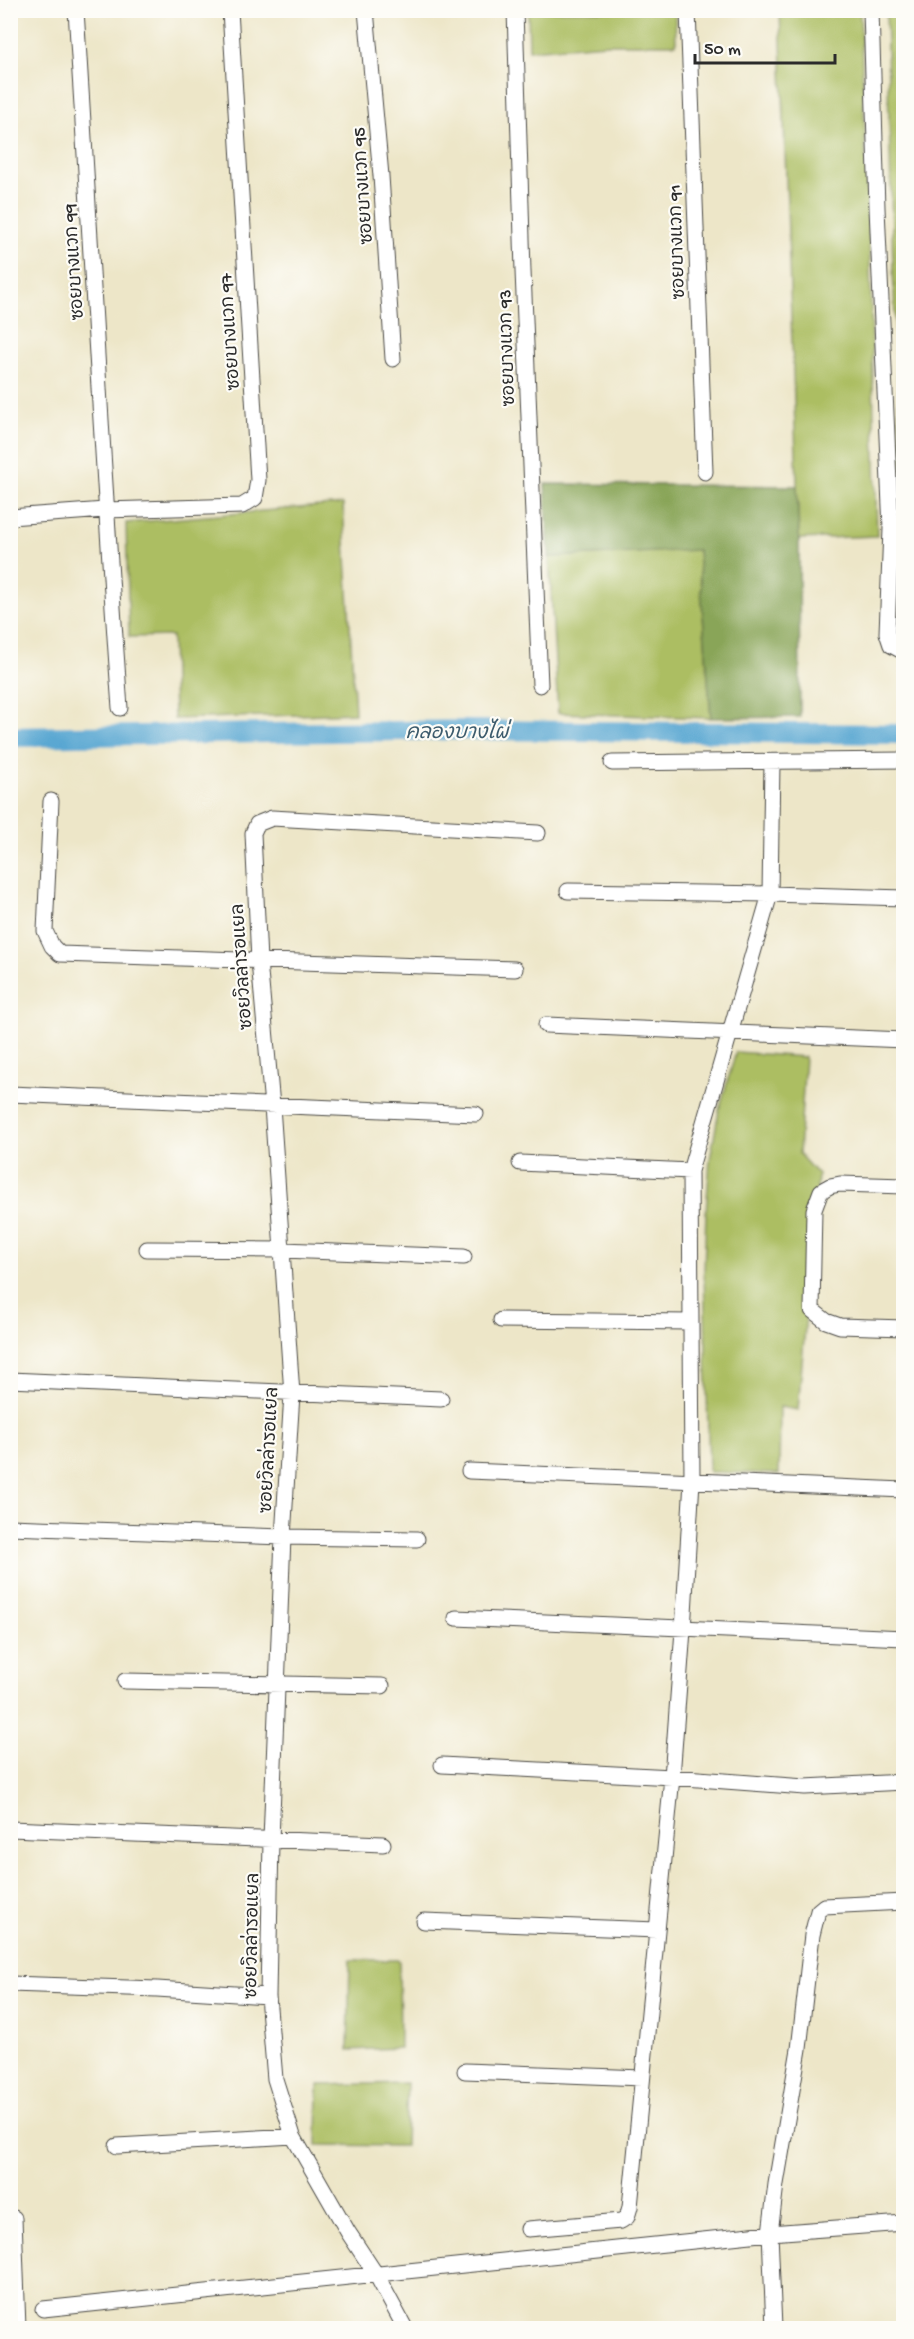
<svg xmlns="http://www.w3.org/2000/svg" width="914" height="2339" font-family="'Gochi Hand','Playpen Sans Thai',sans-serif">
	<rect width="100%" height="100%" fill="#fdfcf7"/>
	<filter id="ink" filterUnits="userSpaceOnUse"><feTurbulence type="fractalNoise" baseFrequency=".0167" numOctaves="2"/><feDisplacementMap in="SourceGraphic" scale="12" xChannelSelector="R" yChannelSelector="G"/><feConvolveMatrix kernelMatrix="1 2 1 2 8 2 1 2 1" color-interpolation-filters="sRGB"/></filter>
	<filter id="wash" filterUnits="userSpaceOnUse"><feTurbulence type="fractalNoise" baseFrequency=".008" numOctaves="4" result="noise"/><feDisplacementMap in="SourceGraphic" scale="24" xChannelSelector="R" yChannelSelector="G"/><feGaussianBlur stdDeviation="1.35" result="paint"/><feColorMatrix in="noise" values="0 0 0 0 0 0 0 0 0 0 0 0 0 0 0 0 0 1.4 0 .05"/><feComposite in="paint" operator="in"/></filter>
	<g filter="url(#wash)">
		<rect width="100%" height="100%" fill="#ede6c8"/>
		<!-- green -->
		<path fill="#acbe62" stroke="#6c7446" stroke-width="1.5" d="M528,11h147l1,33h-70l-77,6z
			M780,11h80l10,252 7,273 -78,3z
			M886,11h18l-1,504 -10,-247z
			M343,504l12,209 -181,6 -2,-83 -43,1 -3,-114z
			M698,549l13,169 -153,-5 -9,-156z
			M736,1052l69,5 -6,97 19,21 -20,235 -18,-3 -1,67 -70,-2 -5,-200 2,-60 4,-53 9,-49z
			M350,1960h49l1,88 -52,2z
			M407,2083l-2,63 -88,-1 1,-60z"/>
		<!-- forest -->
		<path fill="#89a558" stroke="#5a6842" stroke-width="1.5" d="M545,484l252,2 2,53 1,178 -89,1 -13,-168 -149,7z"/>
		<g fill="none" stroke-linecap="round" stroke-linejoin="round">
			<!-- canal -->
			<path stroke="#57a6d1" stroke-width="20" d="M10,737l457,-7 437,4"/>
		</g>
	</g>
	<g filter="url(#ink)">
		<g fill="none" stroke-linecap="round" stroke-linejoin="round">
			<defs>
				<path id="street" d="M76,10c15,233 27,466 44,698
					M366,10l15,166 12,183
					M515,10l8,261 17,414
					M688,10l17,462
					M871,10l6,198 14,321 -4,104 4,12 13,7
					M10,517l95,-7 137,-4 13,-8 3,-18 -28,-470
					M612,763l292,-3
					M51,801l-6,130 7,15 8,8 455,15
					M568,891l202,3 134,4
					M546,1025l358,15
					M10,1094l466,20
					M520,1163l170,8
					M904,1186l-64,-2 -10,2 -9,5 -7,19 -2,100 14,11 14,5 64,2
					M147,1249l136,1 181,7
					M501,1320l189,2
					M10,1380l431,19
					M469,1471l435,19
					M10,1527l273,10 134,2
					M456,1618l448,20
					M125,1681l257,5
					M442,1765l230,12 133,10 99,-5
					M10,1829l373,15
					M424,1921l233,9
					M10,1984l147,5 111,7
					M465,2071l177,7
					M117,2146l176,-10
					M14,2218l4,110
					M528,2229l93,-8 6,-4 3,-10 42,-430 11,-147 9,-149 -2,-310 80,-277 2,-132
					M43,2309l727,-76 134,-10
					M405,2328l-28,-52 -29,-44 -55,-96 -18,-57 -7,-83 3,-156 12,-303 9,-143 -20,-288 -13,-145 -6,-128 4,-9 15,-6 266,15
					M774,2328l-4,-95 6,-49 23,-135 13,-114 6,-24 6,-5 80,-4"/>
			</defs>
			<!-- street casing -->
			<use href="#street" stroke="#484743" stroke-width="17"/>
			<!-- street -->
			<use href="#street" stroke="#fff" stroke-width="15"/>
		</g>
	</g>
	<g text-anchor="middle" stroke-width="4.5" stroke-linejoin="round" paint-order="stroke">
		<!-- street labels -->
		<g font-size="18" fill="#2b2b2b" stroke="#fdfcf7">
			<text transform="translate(362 186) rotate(-94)" y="6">ซอยบางแวก 95</text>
			<text transform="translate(676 242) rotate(-92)" y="6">ซอยบางแวก 91</text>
			<text transform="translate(73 262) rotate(-94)" y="6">ซอยบางแวก 99</text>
			<text transform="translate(229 332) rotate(-94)" y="6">ซอยบางแวก 97</text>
			<text transform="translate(506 348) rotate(-92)" y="6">ซอยบางแวก 93</text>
			<text transform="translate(241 967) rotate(-94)" y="6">ซอยวิลล่ารอแยล</text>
			<text transform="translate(268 1450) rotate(-87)" y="6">ซอยวิลล่ารอแยล</text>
			<text transform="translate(251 1936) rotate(-89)" y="6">ซอยวิลล่ารอแยล</text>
		</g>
		<!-- water labels -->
		<g font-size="20" font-style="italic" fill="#3d5c6d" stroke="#fdfcf7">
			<text x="457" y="738">คลองบางไผ่</text>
		</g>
	</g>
	<!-- margin -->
	<rect width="914" height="2339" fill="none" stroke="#fdfcf7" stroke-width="36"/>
	<!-- scale -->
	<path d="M695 54v9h140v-9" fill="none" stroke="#2b2b2b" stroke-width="3"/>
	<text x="704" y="54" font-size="18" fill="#2b2b2b" stroke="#fdfcf7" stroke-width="4.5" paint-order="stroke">50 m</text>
</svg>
